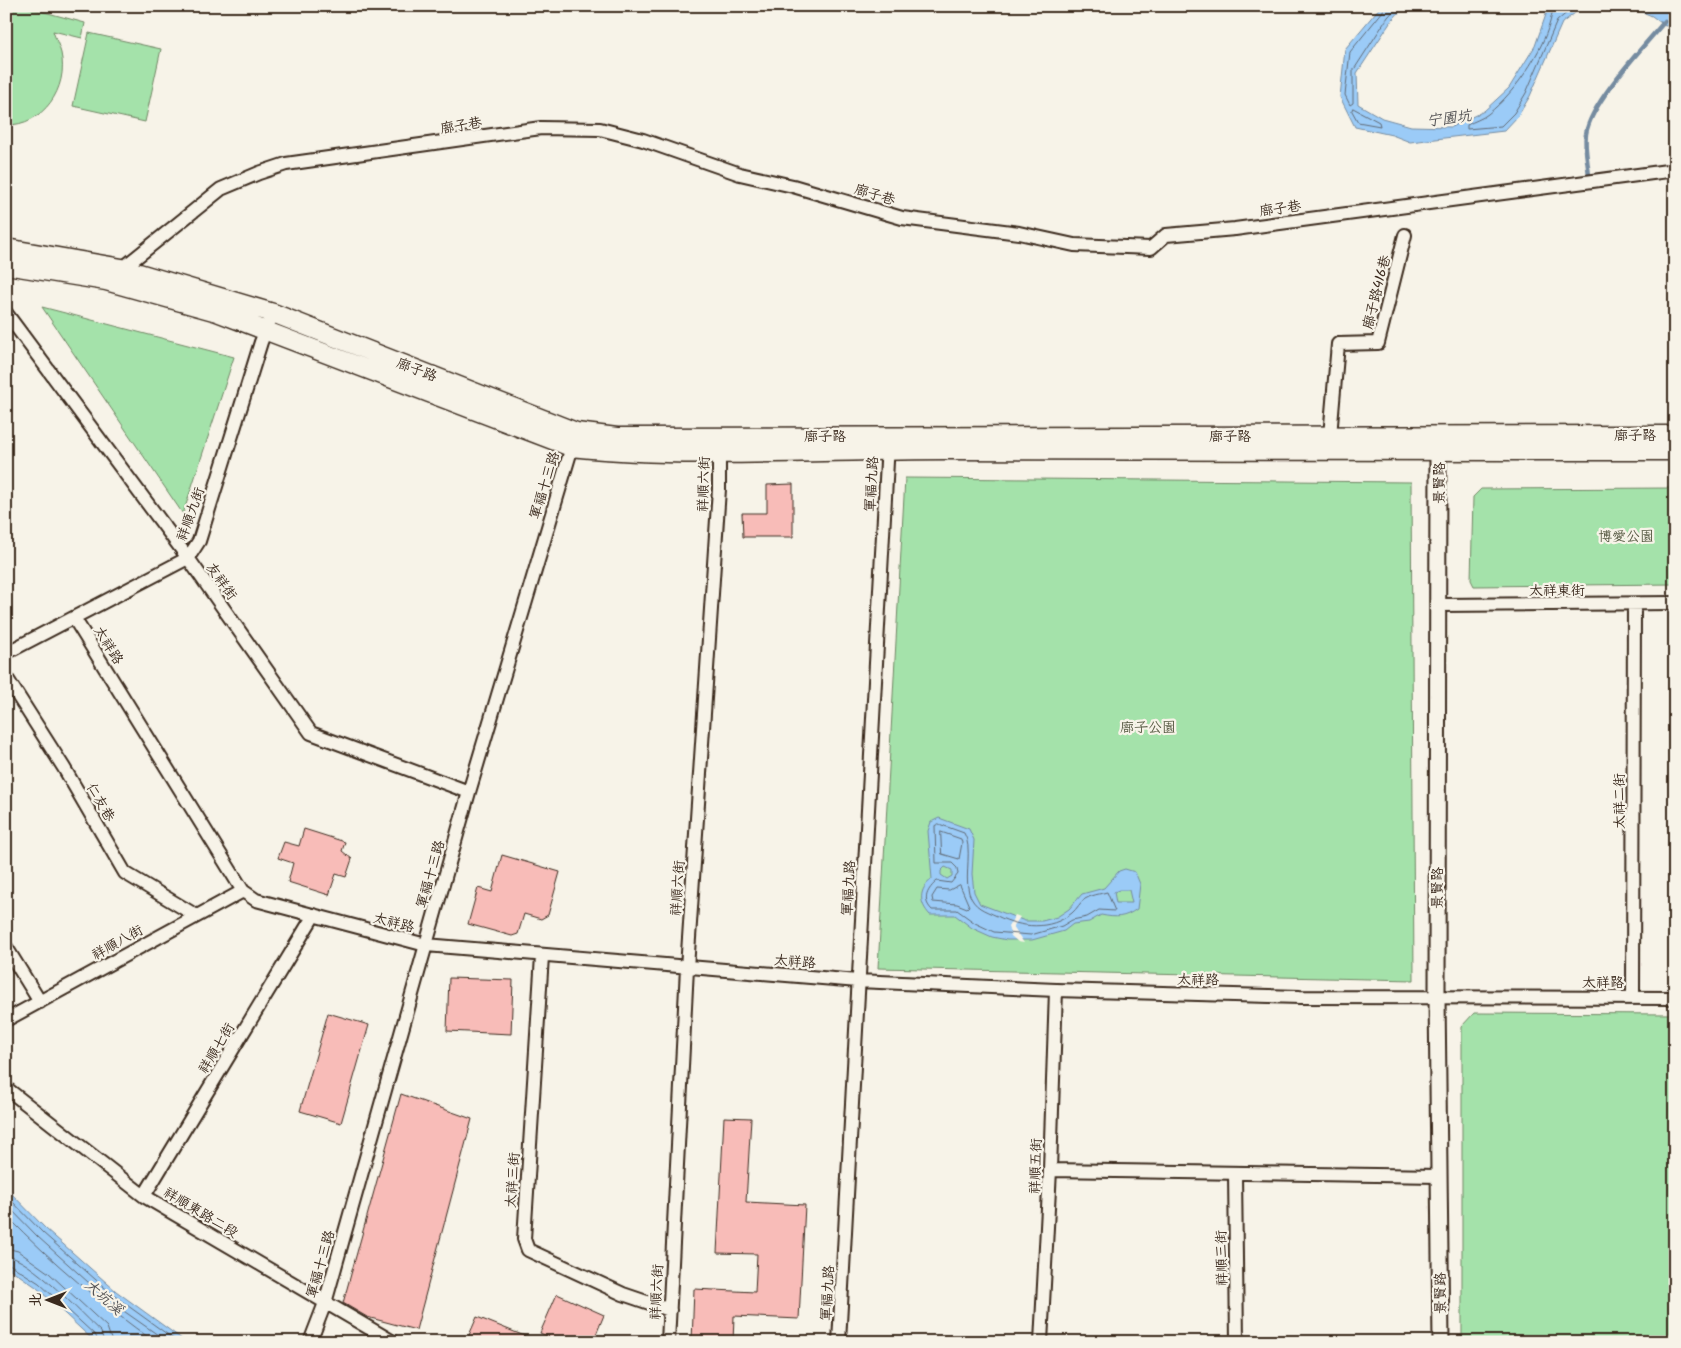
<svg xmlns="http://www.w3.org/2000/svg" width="1681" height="1348" font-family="Kalam,'LXGW WenKai TC',sans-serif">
	<rect width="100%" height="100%" fill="#f7f3e8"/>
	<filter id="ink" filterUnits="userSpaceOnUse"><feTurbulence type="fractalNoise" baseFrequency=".02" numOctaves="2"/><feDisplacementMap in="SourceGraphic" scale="10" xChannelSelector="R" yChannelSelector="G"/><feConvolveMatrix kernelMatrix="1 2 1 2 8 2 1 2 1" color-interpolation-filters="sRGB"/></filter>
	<g filter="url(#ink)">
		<!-- green -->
		<path fill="#a4e2aa" stroke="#708664" d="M6,6h16l63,17 -3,15 -29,-7c2,7 6,14 8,22 8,35 -18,73 -55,72z
			M89,33l72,16 -16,73 -72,-16z
			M42,307l192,50 -51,157z
			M905,478l506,4 3,498 -536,-12z
			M1675,488v96l-201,2 -3,-6 2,-83 8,-8z
			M1474,1013l201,1v328h-213v-316z"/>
		<!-- water -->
		<path fill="#9bcbf7" stroke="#758ba0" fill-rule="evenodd" d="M1381,6h24l-13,14 -35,53 1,31 24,14 29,8 40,1 33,-16 25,-23 26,-42 14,-40h35l-22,17 -32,73 -12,20 -14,15 -94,11 -18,-7 -37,-8 -15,-30 5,-48z
			M1628,6h47v18l-10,2 -13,-10z
			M939,818l30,11 5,11 -2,34 2,18 6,12 45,17h17l15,-4 12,-8 13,-15 22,-6 15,-17 6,-2 10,3 5,12 -3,25c-13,9 -21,9 -36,6l-12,7 -16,2 -9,7 -32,9h-25l-15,-3 -20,-9 -17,-13h-25c-11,-12 -12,-25 2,-36l-4,-48 3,-9zM945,867l7,3v6l-5,3 -6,-4v-4zM1119,890h10l3,13h-16l-2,-11z
			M6,1188l40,41 70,62 70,51h-91l-59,-55 -30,-21z"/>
		<!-- pier -->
		<path fill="#f7f3e8" d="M1015,915l5,2 -7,10 11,16 -6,-1 -7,-6 -3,-9z"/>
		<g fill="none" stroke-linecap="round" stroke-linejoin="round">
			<!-- shore -->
			<path stroke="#616a75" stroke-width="1" d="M1384,6l-1,5 -33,41 -5,43 5,10 3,-2v-32l35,-54 10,-11
				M1553,6c-3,37 -37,86 -65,108 -6,5 -14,7 -21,11v4l34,-3 13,-13 12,-20 31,-72 18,-15
				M1353,108l26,14 1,4 -22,-4 -6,-11z
				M939,824l25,9c9,14 0,42 5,60 5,15 15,17 28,23 24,12 53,15 75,-3 5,-4 8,-11 13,-14 6,-4 15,-5 22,-7l8,19 -16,-1 -12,7 -15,3 -10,6 -31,9 -37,-3 -19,-9 -18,-13h-25c-11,-11 -4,-21 5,-29l14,2 7,-9 -1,-6 -5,-5h-16l-1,-37z
				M941,832l20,7 1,4 -3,16 -17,-5z
				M960,885l9,21 -2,2 -10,-4 -24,-2 -1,-5 5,-8 12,1z
				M6,1195l37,38 70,62 65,47
				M6,1204l32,33 70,63 60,42
				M6,1215c46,47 95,89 149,127
				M6,1248l12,3 31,22 58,54 5,15
				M6,1256c24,1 76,59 95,76l3,10
				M6,1262l33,21 57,53 2,6"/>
			<!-- stream -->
			<path stroke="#758ba0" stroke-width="4.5" d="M1589,176c-1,-13 -5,-29 -3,-42 4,-31 58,-88 79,-113"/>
		</g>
		<!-- building -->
		<path fill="#f8bcb8" stroke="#3b2a1e" d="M793,484v53h-50l-1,-24h25v-28z
			M304,829l41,13 -3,9 10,8 -6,18 -10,-3 -7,21 -41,-13 5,-19 -15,-5 6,-16 15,4z
			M502,855l58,17 -12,43 -7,4 -17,-5 -6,20 -6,2 -44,-12 10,-36 14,4z
			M449,978l64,2 -2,54 -64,-3z
			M328,1013l41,12 -28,98 -41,-12z
			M401,1094l71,25 -56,211 -49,-13 -24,-14z
			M724,1117l27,1 -5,84 59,3 -6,114 -65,-3 -1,26h-41l2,-53 61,3 2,-38 -40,-1z
			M557,1294l47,21 -11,27h-34l-19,-9z
			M477,1317l60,24v1h-71z"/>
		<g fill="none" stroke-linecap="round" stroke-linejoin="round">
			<defs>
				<path id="minor" d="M118,272l103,-83 38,-16 27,-9 255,-36 59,1 43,11 97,34 53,12 109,32 117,15 55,12 77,3 15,-13 69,-6 440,-59
					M6,313l182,245 123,175 158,59
					M1330,436l8,-92 40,-1 27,-108
					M1439,605l236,-2
					M74,618l169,273 13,9 170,45 432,36 198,9 244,7 375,1
					M6,653l182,-95 11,-17 62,-199 12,-29
					M6,677l58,91 61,105 70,42
					M6,947l34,55
					M542,956l-18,283 4,11 95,44 47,16
					M1633,997l1,-393
					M6,1020l237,-129
					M6,1088l138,108 249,146
					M1050,1170l389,6
					M1235,1173l2,169
					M144,1196l170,-281
					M310,1342l15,-39 144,-511 105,-352
					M668,1342l19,-374 32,-479v-43
					M839,1342l49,-899
					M1041,1342l9,-172 6,-180"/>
				<path id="tertiary" d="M1438,439l-1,559 4,344"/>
				<path id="secondary" d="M6,248l116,20 151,45 303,119 41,5 1058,-2
					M6,265l100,16 111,31 354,135c125,13 252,3 377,3 242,1 485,1 727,1"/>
			</defs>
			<!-- minor casing -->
			<use href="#minor" stroke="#3b2a1e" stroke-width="16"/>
			<!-- tertiary casing -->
			<use href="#tertiary" stroke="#3b2a1e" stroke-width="19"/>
			<!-- secondary casing -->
			<use href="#secondary" stroke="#3b2a1e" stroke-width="21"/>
			<!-- minor -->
			<use href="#minor" stroke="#f7f3e8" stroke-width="12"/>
			<!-- tertiary -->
			<use href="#tertiary" stroke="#f7f3e8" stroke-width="15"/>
			<!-- secondary -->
			<use href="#secondary" stroke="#f7f3e8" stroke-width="18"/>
		</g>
	</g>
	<g text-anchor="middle" stroke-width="4.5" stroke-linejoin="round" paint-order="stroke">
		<!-- street labels -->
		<g font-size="14" fill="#3b2a1e" stroke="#f7f3e8">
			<text transform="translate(461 125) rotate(-9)" y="5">廍子巷</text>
			<text transform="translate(875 194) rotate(17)" y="5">廍子巷</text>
			<text transform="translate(1280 208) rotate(-8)" y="5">廍子巷</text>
			<text transform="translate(1376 292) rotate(-76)" y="5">廍子路416巷</text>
			<text transform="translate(417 369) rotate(21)" y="5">廍子路</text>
			<text x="1635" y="440">廍子路</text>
			<text x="825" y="441">廍子路</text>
			<text x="1230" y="441">廍子路</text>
			<text transform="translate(1439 483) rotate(-90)" y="5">景賢路</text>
			<text transform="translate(703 484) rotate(-88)" y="5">祥順六街</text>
			<text transform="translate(871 484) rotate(-87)" y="5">軍福九路</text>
			<text transform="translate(544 485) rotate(-73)" y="5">軍福十三路</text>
			<text transform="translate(190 514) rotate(-70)" y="5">祥順九街</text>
			<text transform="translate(222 581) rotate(55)" y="5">友祥街</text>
			<text x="1557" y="595">太祥東街</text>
			<text transform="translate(109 645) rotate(58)" y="5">太祥路</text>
			<text transform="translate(1619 801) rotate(-90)" y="5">太祥二街</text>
			<text transform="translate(101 802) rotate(60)" y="5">仁友巷</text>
			<text transform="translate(430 874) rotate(-74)" y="5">軍福十三路</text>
			<text transform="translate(677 888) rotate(-86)" y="5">祥順六街</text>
			<text transform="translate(848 888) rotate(-87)" y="5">軍福九路</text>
			<text transform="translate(1437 888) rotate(-90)" y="5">景賢路</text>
			<text transform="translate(394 922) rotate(14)" y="5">太祥路</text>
			<text transform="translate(117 942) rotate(-29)" y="5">祥順八街</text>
			<text transform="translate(795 961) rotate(5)" y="5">太祥路</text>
			<text transform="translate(1198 979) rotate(1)" y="5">太祥路</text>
			<text x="1603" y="987">太祥路</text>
			<text transform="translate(216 1048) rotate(-59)" y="5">祥順七街</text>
			<text transform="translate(1035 1166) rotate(-88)" y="5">祥順五街</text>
			<text transform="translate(512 1180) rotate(-86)" y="5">太祥三街</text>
			<text transform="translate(201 1212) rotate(31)" y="5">祥順東路二段</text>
			<text transform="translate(1221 1258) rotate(-91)" y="5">祥順三街</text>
			<text transform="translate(320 1264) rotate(-74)" y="5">軍福十三路</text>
			<text transform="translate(656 1292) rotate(-87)" y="5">祥順六街</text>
			<text transform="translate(827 1293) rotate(-87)" y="5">軍福九路</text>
			<text transform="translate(1440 1293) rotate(-91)" y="5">景賢路</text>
		</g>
		<!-- park labels -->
		<g font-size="14" fill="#555841" stroke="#f7f3e8">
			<text x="1626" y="541">博愛公園</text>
			<text x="1148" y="732">廍子公園</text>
		</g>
		<!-- water labels -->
		<g font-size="15" font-style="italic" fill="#535254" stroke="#f7f3e8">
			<text transform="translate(1449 118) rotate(-7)" y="5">宁園坑</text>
			<text transform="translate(104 1297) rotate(41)" y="5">大坑溪</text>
		</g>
	</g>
	<!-- margin -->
	<rect width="1681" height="1348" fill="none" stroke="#f7f3e8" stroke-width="25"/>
	<rect x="12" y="12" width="1656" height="1323" fill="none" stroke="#3b2a1e" stroke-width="2" filter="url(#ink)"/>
	<!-- north arrow -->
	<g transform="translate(48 1300) rotate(270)" stroke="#f7f3e8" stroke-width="4" paint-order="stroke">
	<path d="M0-4L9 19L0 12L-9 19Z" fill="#3b2a1e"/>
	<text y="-8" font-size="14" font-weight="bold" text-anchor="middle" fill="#3b2a1e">北</text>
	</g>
</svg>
